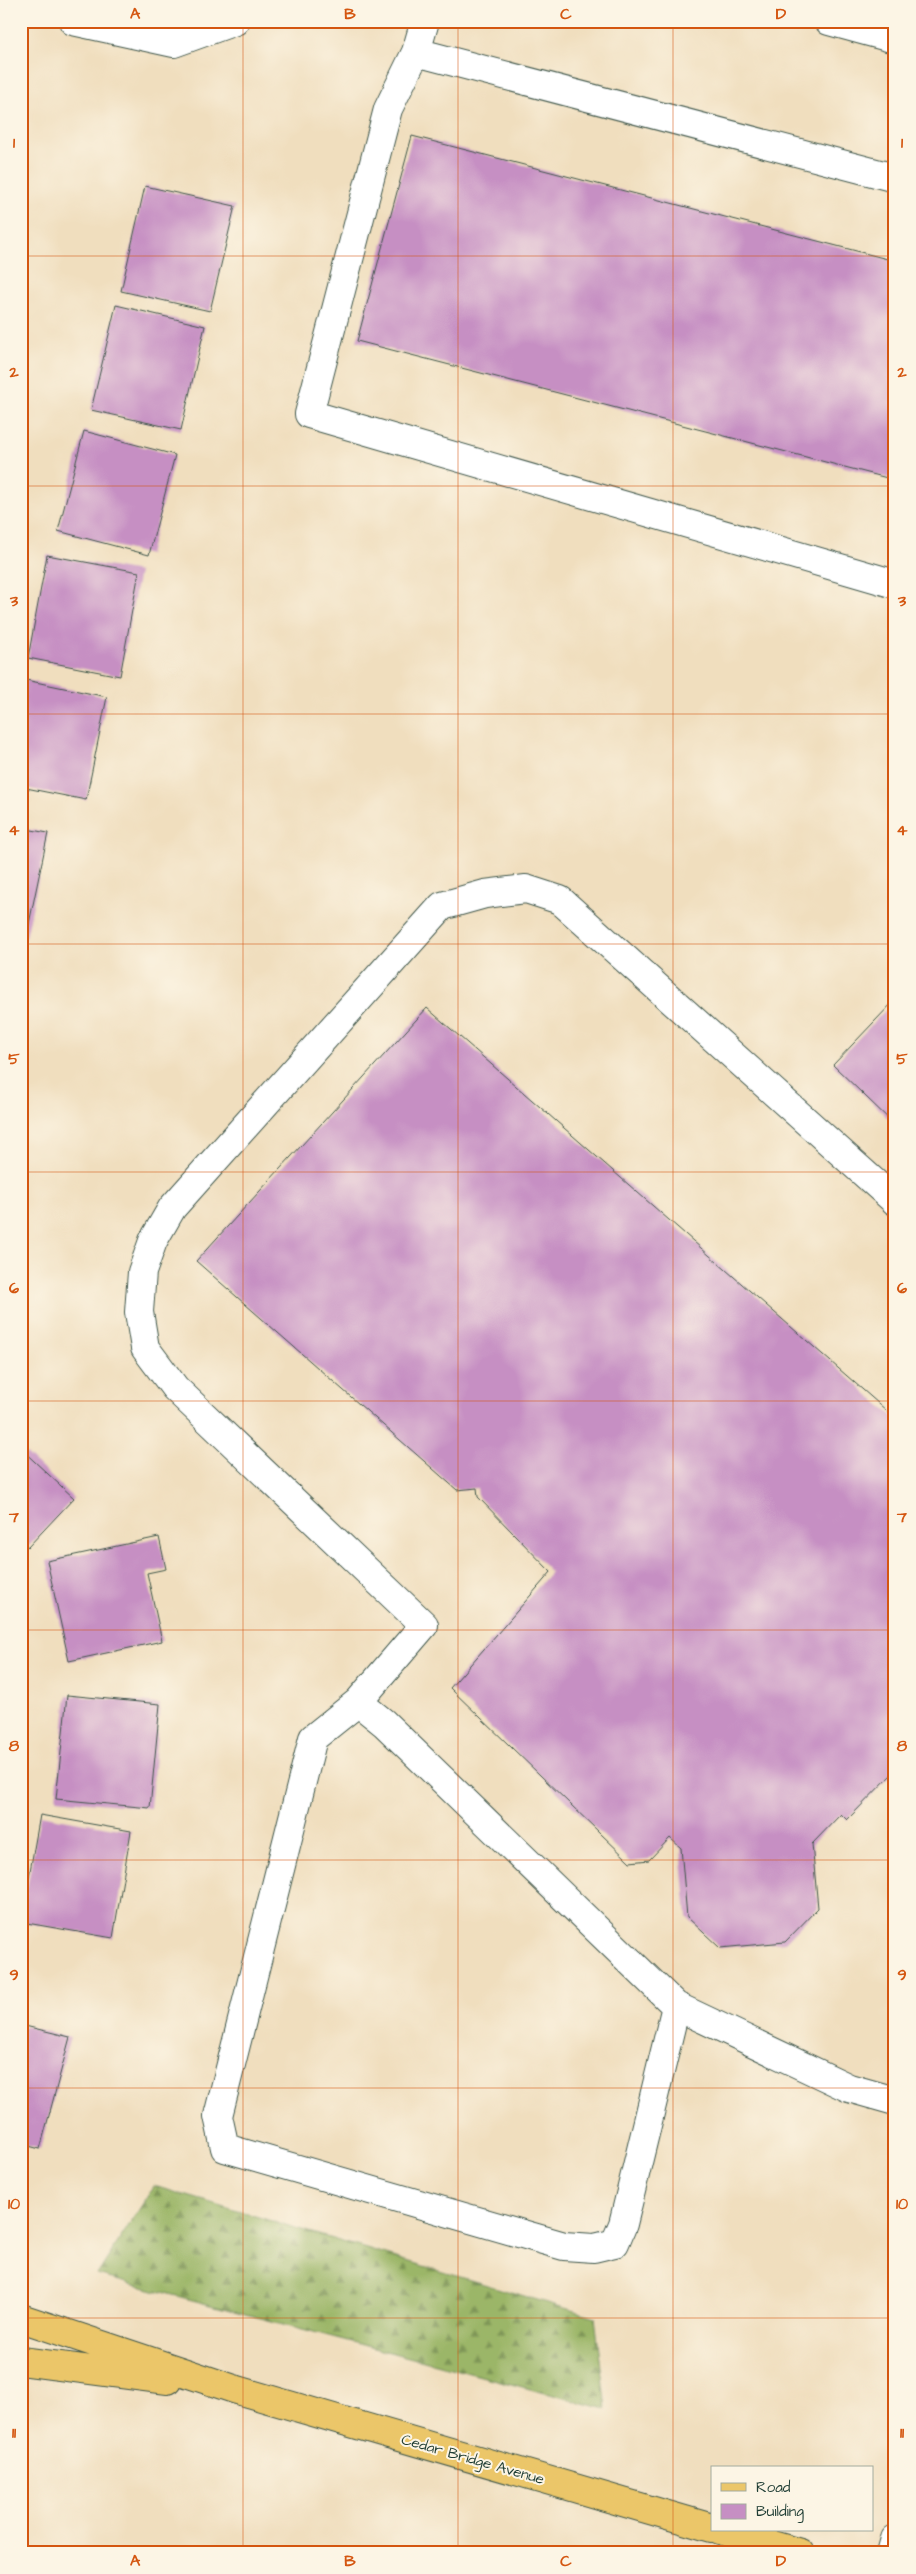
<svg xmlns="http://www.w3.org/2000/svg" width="916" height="2574" font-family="'Architects Daughter',sans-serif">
	<defs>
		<pattern id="forest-firs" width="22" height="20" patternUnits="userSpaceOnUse" patternTransform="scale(1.25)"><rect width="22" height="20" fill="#9bb668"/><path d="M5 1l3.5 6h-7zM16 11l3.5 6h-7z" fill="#7e9556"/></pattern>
	</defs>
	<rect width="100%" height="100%" fill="#fcf5e5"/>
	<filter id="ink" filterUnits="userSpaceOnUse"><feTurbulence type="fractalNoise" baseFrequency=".02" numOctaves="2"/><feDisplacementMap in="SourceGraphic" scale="10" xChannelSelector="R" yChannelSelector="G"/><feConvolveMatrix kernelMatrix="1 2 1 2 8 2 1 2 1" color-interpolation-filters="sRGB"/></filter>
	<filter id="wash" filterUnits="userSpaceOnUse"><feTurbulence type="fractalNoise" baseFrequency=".0096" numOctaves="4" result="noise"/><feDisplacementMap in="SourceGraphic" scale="20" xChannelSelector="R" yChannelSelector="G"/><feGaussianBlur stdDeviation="1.12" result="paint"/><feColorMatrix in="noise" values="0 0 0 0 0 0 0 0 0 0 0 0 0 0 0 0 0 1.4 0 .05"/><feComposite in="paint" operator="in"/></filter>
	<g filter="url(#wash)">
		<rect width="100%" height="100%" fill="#f0debe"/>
		<!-- forest -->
		<path fill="url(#forest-firs)" stroke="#5d7a4e" d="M154,2186l441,131 11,92 -509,-134z"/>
		<g id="blocks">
			<!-- building -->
			<path fill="#c68fc3" d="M412,136l483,125v219l-538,-139z
				M145,186l90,20 -25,105 -89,-20z
				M116,305l89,21 -24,104 -90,-20z
				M84,431l91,24 -26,100 -91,-24z
				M47,555l92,17 -19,104 -92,-18z
				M21,679l86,18 -21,103 -65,-13z
				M21,828l27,5 -22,105 -5,-1z
				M895,1000v125l-62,-60z
				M427,1008l468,410v353l-48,49 -6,-6 -29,30 6,64 -33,34 -65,6 -33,-31 -6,-69 -11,-10 -21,22 -19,2 -180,-174 101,-116 -73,-75 -1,-9 -20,2 -261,-229z
				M21,1449l53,49 -46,49 -7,-6z
				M159,1537l7,32 -19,4 15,68 -93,20 -22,-100z
				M67,1695l93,9 -10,104 -94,-9z
				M40,1815l91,16 -18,107 -92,-16z
				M21,2025l49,12 -30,112 -19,-5z"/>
		</g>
	</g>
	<g filter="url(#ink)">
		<use href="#blocks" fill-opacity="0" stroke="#3e5549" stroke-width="1"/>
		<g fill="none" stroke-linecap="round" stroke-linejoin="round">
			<defs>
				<path id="minor" d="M73,21l101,22 61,-22
					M829,21l66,18
					M416,52l9,-31
					M895,178l-479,-126 -28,57 -79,305 586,170
					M358,1702l66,-77 -249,-237 -30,-40 -6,-36 3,-40 11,-31 19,-33 270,-302 43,-12 41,-5 34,11 335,301
					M676,2006l-53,218 -8,19 -21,5 -30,-2 -339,-98 -7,-32 95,-378 45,-36 26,21 292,283 173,82 46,13
					M891,2553l4,-14"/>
				<path id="major" d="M21,2318l213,71 478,139
					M21,2361l147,19
					M720,2530l80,23"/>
			</defs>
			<!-- minor casing -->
			<use href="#minor" stroke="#3e5549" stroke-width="30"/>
			<!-- major casing -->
			<use href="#major" stroke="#3e5549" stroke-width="30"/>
			<!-- minor -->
			<use href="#minor" stroke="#fff" stroke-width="28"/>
			<!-- major -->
			<use href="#major" stroke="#ebc669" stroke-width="28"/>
		</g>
	</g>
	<!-- grid -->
	<path fill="none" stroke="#d45610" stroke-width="1" stroke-opacity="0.55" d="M243,21v2532M458,21v2532M673,21v2532M21,256h874M21,486h874M21,714h874M21,944h874M21,1172h874M21,1401h874M21,1630h874M21,1860h874M21,2088h874M21,2318h874"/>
	<g text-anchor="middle" stroke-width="4" stroke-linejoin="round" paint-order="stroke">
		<!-- street labels -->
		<g font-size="15" fill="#1f3d34" stroke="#fcf5e5">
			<text transform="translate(473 2459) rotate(16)" y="5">Cedar Bridge Avenue</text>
		</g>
	</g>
	<!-- margin -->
	<rect width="916" height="2574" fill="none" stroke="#fcf5e5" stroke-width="55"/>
	<!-- legend -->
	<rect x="711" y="2466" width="162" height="65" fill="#fcf5e5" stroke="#a4ab9e"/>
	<rect x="721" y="2483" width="25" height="8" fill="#ebc669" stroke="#a4ab9e"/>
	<text x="756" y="2492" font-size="15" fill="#1f3d34">Road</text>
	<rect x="721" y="2504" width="25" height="15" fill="#c68fc3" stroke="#a4ab9e"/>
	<text x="756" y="2516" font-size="15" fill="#1f3d34">Building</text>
	<rect x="28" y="28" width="860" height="2518" fill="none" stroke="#d45610" stroke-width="2"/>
	<g font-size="16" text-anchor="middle" font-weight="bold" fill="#d45610">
		<text x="135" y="19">A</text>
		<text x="350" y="19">B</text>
		<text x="566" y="19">C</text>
		<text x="781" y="19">D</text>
		<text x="14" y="148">1</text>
		<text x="902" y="148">1</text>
		<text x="14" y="377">2</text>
		<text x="902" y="377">2</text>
		<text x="14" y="606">3</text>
		<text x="902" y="606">3</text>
		<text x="14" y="835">4</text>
		<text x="902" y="835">4</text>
		<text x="14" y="1064">5</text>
		<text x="902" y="1064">5</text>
		<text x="14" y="1293">6</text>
		<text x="902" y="1293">6</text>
		<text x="14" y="1522">7</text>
		<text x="902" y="1522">7</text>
		<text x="14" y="1751">8</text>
		<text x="902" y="1751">8</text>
		<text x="14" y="1980">9</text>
		<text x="902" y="1980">9</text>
		<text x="14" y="2209">10</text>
		<text x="902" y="2209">10</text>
		<text x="14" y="2438">11</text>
		<text x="902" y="2438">11</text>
		<text x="135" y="2566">A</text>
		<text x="350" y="2566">B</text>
		<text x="566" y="2566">C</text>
		<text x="781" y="2566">D</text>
	</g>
</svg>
